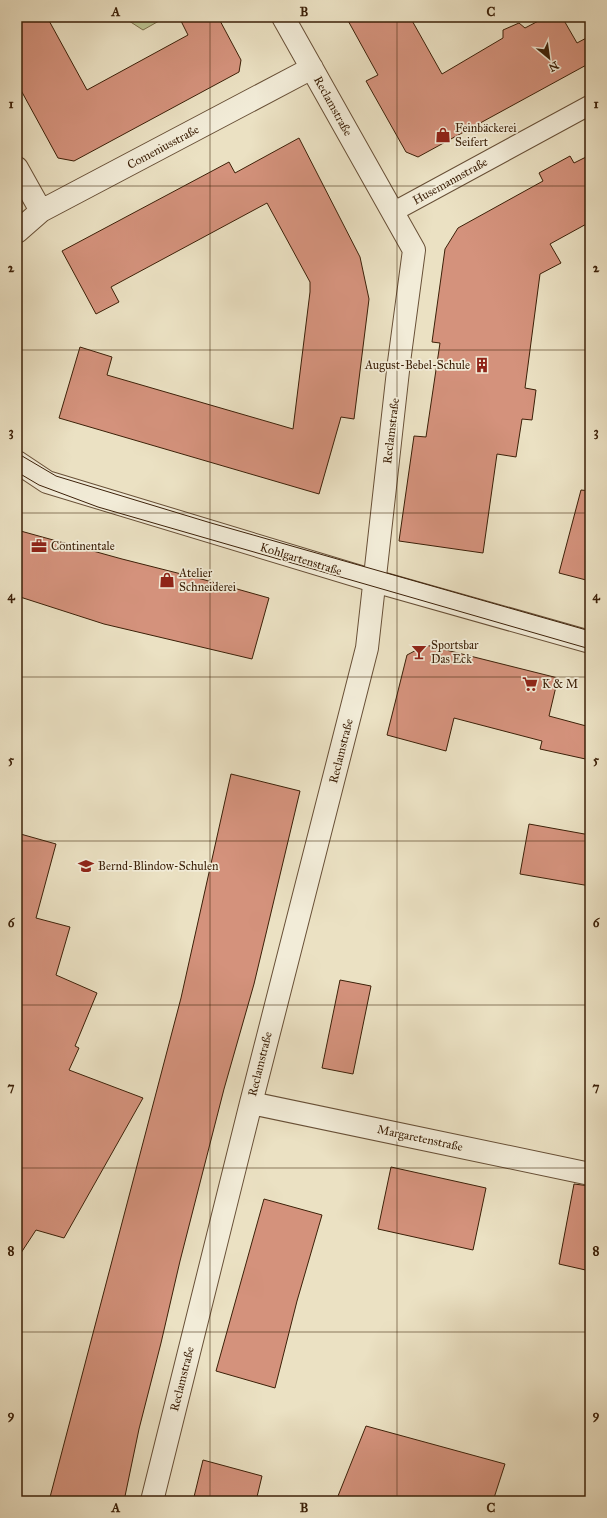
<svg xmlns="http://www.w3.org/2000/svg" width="607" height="1518" font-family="'IM FELL Great Primer',serif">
	<rect width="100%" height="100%" fill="#ebe1c3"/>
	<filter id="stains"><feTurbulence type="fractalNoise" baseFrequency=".005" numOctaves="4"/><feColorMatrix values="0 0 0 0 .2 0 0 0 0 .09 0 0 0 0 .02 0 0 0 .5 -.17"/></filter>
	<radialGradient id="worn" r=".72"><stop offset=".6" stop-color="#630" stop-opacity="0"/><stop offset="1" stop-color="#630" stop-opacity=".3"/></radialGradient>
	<!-- green -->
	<path fill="#bbc291" stroke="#7c714c" d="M125,17h41l-23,13 -17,-11z"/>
	<!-- building -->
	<path fill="#d4927c" stroke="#3c2008" d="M17,17h30l40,73 101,-55 -9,-18h39l23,43 -2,12 -165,89 -16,-3 -41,-75z
		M346,17h64l32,57 61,-36v-8l16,-7 6,5 21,-11h16l15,26 13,-7v27l-172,94 -12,-5 -40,-71 12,-6z
		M299,138l61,119 9,42 -15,120 -13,-2 -22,77 -260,-76 21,-71 32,10 -5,18 186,54 17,-137v-10l-43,-79 -156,84 8,15 -23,12 -34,-63 167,-89 6,11z
		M590,155v67l-40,22 11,19 -21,11 -15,114 11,2 -4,30 -10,-1 -6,38 -19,-3 -14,99 -84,-12 15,-105 12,1 14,-94 -8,-1 13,-93 13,-21 85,-47 -4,-8 31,-17 4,7z
		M581,490l9,1v90l-31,-8z
		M17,530l105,29 83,21 64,18 -17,61 -148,-35 -87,-28z
		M426,645l132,33 -9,38 41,11v33l-50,-11 2,-8 -88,-23 -8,33 -59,-16 20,-80z
		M231,774l69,17 -46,193 -30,105 -44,172 -19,82 -22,86 -15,72h-75l132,-503z
		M529,824l61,11v51l-70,-12z
		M17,833l39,11 -20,74 34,9 -14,48 41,18 -22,53 4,2 -10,22 74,28 -79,140 -28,-8 -19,29z
		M340,980l31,6 -18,88 -31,-6z
		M391,1167l95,21 -13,62 -95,-21z
		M574,1184l16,2v85l-31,-7z
		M264,1199l58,16 -25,86 -22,87 -59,-17z
		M366,1426l139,38 -12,37h-157z
		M203,1460l59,16 -6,25h-63z"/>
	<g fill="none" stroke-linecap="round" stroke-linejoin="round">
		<defs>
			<path id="pedestrian" d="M393,212l197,-107"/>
			<path id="minor" d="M17,168l24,43
				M17,232l24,-21 271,-143
				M251,1103l339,71
				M152,1501l99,-398 116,-455 32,-286 15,-112 -131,-233"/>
			<path id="tertiary" d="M17,462l30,20 327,99 216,61"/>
		</defs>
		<!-- pedestrian casing -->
		<use href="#pedestrian" stroke="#685037" stroke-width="21"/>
		<!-- minor casing -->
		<use href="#minor" stroke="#685037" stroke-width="24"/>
		<!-- tertiary casing -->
		<use href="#tertiary" stroke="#685037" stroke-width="24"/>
		<!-- pedestrian -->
		<use href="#pedestrian" stroke="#f2ecd8" stroke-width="19"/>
		<!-- minor -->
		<use href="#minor" stroke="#f2ecd8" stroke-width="22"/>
		<!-- tertiary -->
		<use href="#tertiary" stroke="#f2ecd8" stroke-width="22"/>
		<!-- tram -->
		<path stroke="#3c2008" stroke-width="1" d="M17,453l39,23 155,47 379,108
			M17,472l22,13 59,22 492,142"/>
	</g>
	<!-- grid -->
	<path fill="none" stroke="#3c2008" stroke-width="1" stroke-opacity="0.55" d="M210,17v1484M397,17v1484M17,186h573M17,350h573M17,513h573M17,677h573M17,841h573M17,1005h573M17,1168h573M17,1332h573"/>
	<!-- icons -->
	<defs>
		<symbol id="shop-bare" viewBox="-9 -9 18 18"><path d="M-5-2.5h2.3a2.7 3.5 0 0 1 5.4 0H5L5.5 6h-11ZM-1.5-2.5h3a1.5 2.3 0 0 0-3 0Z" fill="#8f2418" stroke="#f2ecd8" stroke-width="2.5" paint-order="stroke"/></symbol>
		<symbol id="building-bare" viewBox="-9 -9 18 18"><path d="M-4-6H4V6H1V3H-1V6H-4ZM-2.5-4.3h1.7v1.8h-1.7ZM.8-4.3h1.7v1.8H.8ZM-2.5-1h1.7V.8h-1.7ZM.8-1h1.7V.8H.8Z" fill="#8f2418" stroke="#f2ecd8" stroke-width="2.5" paint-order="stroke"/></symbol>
		<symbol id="office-bare" viewBox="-9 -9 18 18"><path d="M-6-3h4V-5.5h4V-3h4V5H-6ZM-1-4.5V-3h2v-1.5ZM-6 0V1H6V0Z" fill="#8f2418" stroke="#f2ecd8" stroke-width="2.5" paint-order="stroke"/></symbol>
		<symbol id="bar-bare" viewBox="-9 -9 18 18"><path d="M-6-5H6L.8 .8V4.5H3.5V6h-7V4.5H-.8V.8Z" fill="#8f2418" stroke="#f2ecd8" stroke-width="2.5" paint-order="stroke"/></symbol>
		<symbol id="supermarket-bare" viewBox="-9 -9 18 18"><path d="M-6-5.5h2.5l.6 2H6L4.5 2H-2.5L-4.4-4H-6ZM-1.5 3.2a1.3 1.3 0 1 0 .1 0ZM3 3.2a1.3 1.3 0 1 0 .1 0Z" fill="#8f2418" stroke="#f2ecd8" stroke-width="2.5" paint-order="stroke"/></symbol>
		<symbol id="school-bare" viewBox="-9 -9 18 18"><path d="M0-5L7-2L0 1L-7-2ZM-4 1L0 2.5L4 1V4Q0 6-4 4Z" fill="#8f2418" stroke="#f2ecd8" stroke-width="2.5" paint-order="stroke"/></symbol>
	</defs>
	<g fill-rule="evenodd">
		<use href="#shop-bare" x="432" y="124" width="22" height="22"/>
		<use href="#building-bare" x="471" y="354" width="22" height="22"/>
		<use href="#office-bare" x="28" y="535" width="22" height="22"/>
		<use href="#shop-bare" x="156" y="569" width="22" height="22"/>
		<use href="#bar-bare" x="408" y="641" width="22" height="22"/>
		<use href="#supermarket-bare" x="519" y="673" width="22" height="22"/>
		<use href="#school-bare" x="75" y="855" width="22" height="22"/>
	</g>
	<g text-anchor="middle" stroke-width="3.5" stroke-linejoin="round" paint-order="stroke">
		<!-- street labels -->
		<g font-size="12" fill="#3c2008" stroke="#f2ecd8">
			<text transform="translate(333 106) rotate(61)" y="4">Reclamstraße</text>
			<text transform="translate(163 147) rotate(-28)" y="4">Comeniusstraße</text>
			<text transform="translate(450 181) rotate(-29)" y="4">Husemannstraße</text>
			<text transform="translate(391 431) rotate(-83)" y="4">Reclamstraße</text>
			<text transform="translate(301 559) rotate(17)" y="4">Kohlgartenstraße</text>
			<text transform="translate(341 751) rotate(-76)" y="4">Reclamstraße</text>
			<text transform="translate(260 1064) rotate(-76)" y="4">Reclamstraße</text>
			<text transform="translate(420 1138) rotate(12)" y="4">Margaretenstraße</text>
			<text transform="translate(182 1379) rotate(-76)" y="4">Reclamstraße</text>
		</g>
		<!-- poi labels -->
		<g font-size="12" fill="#3c2008" stroke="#f2ecd8" text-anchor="start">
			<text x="455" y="132">Feinbäckerei<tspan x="455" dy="14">Seifert</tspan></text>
			<text x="470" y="369" text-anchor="end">August-Bebel-Schule</text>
			<text x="51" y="550">Continentale</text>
			<text x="179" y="577">Atelier<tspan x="179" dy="14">Schneiderei</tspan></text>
			<text x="431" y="649">Sportsbar<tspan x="431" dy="14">Das Eck</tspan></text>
			<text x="542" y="688">K &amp; M</text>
			<text x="98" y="870">Bernd-Blindow-Schulen</text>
		</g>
	</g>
	<!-- margin -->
	<rect width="607" height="1518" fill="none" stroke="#ebe1c3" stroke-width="44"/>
	<!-- north arrow -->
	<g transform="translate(549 58) rotate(151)" stroke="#f2ecd8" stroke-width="3" paint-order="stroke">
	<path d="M0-3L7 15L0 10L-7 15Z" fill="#3c2008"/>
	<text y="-6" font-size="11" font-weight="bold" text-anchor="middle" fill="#3c2008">N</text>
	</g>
	<rect x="22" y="22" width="563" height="1474" fill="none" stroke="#3c2008" stroke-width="1.5"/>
	<g font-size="13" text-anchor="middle" font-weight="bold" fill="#3c2008">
		<text x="116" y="16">A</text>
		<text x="304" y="16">B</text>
		<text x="491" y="16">C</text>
		<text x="11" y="108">1</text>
		<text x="596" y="108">1</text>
		<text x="11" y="272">2</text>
		<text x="596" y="272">2</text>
		<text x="11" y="436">3</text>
		<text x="596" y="436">3</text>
		<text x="11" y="600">4</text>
		<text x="596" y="600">4</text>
		<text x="11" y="764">5</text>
		<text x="596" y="764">5</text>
		<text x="11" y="927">6</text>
		<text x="596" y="927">6</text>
		<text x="11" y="1091">7</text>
		<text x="596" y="1091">7</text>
		<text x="11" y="1255">8</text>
		<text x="596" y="1255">8</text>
		<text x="11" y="1419">9</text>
		<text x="596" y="1419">9</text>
		<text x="116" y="1512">A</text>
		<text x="304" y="1512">B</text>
		<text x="491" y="1512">C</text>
	</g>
	<rect width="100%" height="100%" filter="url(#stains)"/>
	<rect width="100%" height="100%" fill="url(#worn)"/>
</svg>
